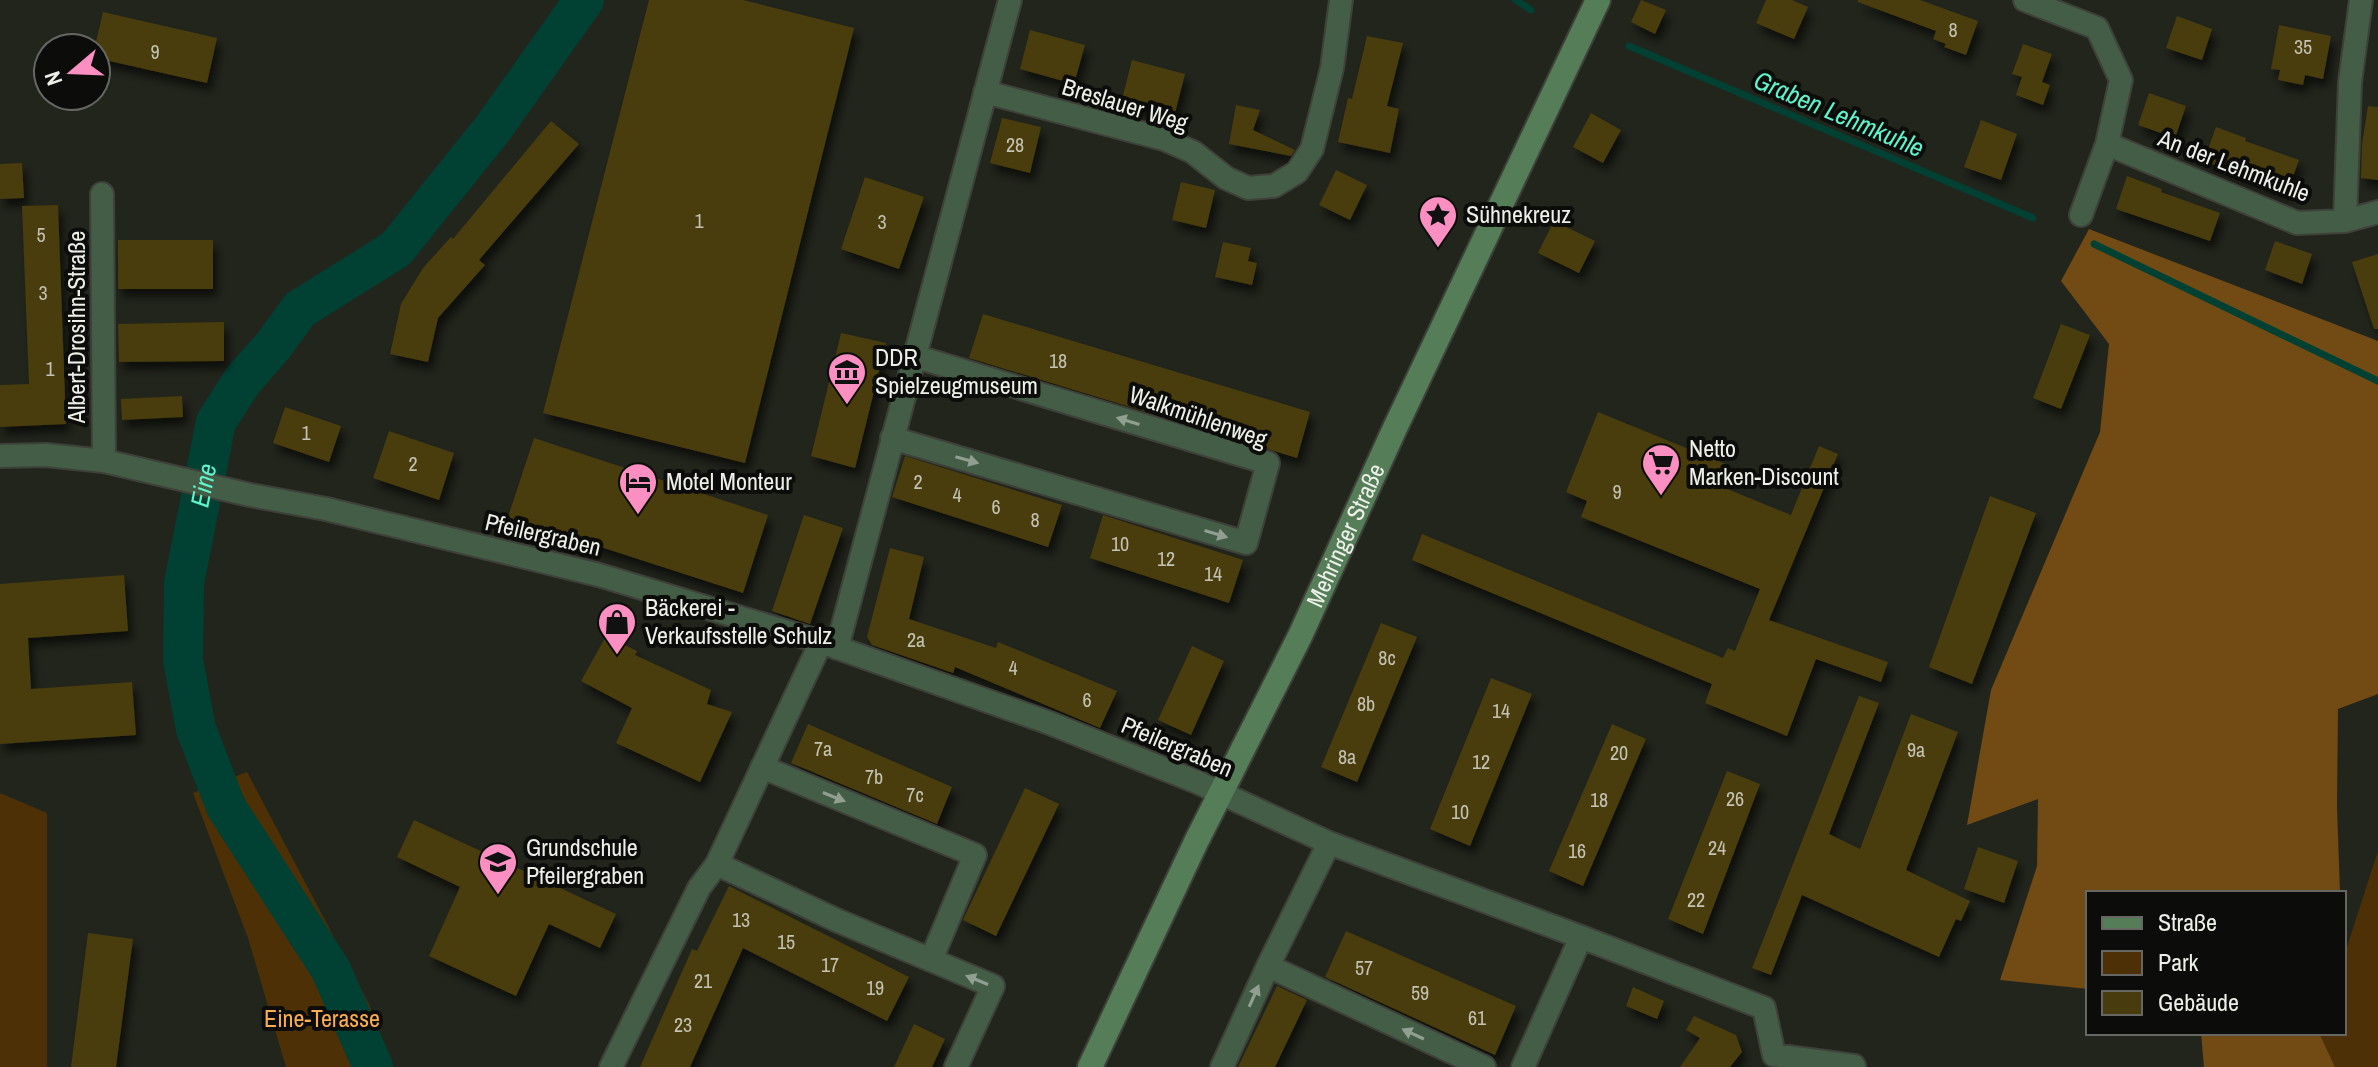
<svg xmlns="http://www.w3.org/2000/svg" width="2378" height="1067" font-family="'Archivo Narrow',sans-serif">
	<defs>
		<filter id="shadow"><feDropShadow dx="4.5" dy="8" stdDeviation="4" flood-color="#0009"/></filter>
	</defs>
	<rect width="100%" height="100%" fill="#22251c"/>
	<!-- green -->
	<path fill="#4e3007" d="M247,772l122,232 22,63h-105l-38,-129 -55,-145z
		M0,793l47,20v254h-47z
		M2378,851v216h-43l-16,-33 25,-1v-77z"/>
	<!-- forest -->
	<path fill="#724a14" d="M2089,229l289,112v353l-40,15 -1,97 3,87h-252v96l-88,-9 37,-114 1,-67 -71,26 24,-135 109,-258 9,-88 -48,-63z
		M2201,1033h118l16,34h-131z"/>
	<g fill="none" stroke-linecap="round" stroke-linejoin="round">
		<!-- stream -->
		<path stroke="#014133" stroke-width="7" d="M1516,0l15,10
			M1629,46l404,172
			M2094,244l284,137"/>
		<!-- river -->
		<path stroke="#014133" stroke-width="40" id="s1" d="M373,1067l-42,-97 -105,-163 -30,-78 -13,-69 1,-77 32,-161 27,-42 30,-34 27,-37 96,-60 98,-122 90,-127"/>
	</g>
	<!-- building -->
	<path fill="#483c0e" filter="url(#shadow)" d="M649,0h94l111,28 -109,435 -202,-50z
		M1641,0l25,10 -11,24 -24,-12z
		M1766,0h26l16,7 -14,32 -38,-16z
		M1858,0h62l58,21 -12,34 -22,-8 2,-3 -13,-5 3,-8 -78,-29z
		M103,12l114,26 -10,45 -111,-25v-16z
		M2177,16l35,13 -10,31 -36,-12z
		M2279,25l52,11 -8,43 -18,-4 -2,10 -25,-5 2,-10 -9,-1z
		M1030,30l55,15 -11,39 -54,-15z
		M1367,36l36,7 -16,63 12,3 -9,44 -52,-11 10,-44 4,1z
		M2023,44l29,10 -10,28 8,3 -7,20 -27,-10 6,-18 -10,-3z
		M1132,60l53,14 -11,43 -53,-14z
		M2149,93l37,13 -11,32 -37,-13z
		M1236,105l24,5 -7,20 42,20 -4,6 -62,-12z
		M2368,106l10,1v73l-17,-2 1,-34z
		M1591,113l30,17 -18,33 -30,-16z
		M1002,118l39,9 -11,46 -40,-10z
		M1981,120l36,14 -16,46 -37,-13z
		M551,121l28,23 -100,116 6,5 -47,53 -10,44 -38,-8 11,-50 22,-36 28,-31 2,2z
		M2216,127l30,11 -1,3 54,19 -12,33 -83,-32z
		M22,163l2,35 -24,1v-35z
		M1336,170l31,15 -17,35 -31,-15z
		M2127,176l35,13 -1,3 59,21 -10,28 -94,-32z
		M865,177l59,20 -25,72 -58,-20z
		M1181,182l34,8 -9,38 -34,-8z
		M58,205l8,219 -66,3v-42l29,-1 -7,-178z
		M1554,221l41,20 -16,32 -41,-20z
		M118,240h95v49h-95z
		M2275,241l37,13 -10,30 -37,-14z
		M1223,242l28,6 -3,13 9,2 -5,22 -37,-8z
		M2378,254v75h-4l-22,-67z
		M983,314l327,98 -13,46 -328,-100z
		M224,322v39l-105,1 -1,-38z
		M2061,324l29,11 -29,74 -28,-11z
		M841,333l45,10 -31,125 -44,-12z
		M182,396l1,21 -61,3 -1,-21z
		M285,407l56,19 -12,36 -56,-19z
		M1598,412l130,53 -8,21 71,29 28,-69 19,8 -69,166 119,42 -7,20 -65,-23 -29,77 -82,-33 7,-19 -300,-124 10,-26 301,124 5,-10 7,3 25,-62 -179,-72 6,-16 -21,-9z
		M389,431l65,22 -15,47 -66,-22z
		M534,438l234,77 -25,78 -235,-76z
		M905,456l157,49 -14,42 -156,-50z
		M1990,496l46,17 -64,171 -43,-17z
		M804,515l39,13 -33,96 -38,-13z
		M1103,515l140,45 -14,43 -139,-45z
		M890,548l34,9 -15,62 87,29 2,-6 119,49 -17,37 -145,-61 -2,6 -81,-28 -5,-8z
		M124,575l4,56 -100,7 3,51 101,-7 4,53 -136,9v-160z
		M1381,623l36,14 -60,145 -36,-15z
		M606,636l31,15 -2,4 76,35 -4,14 25,8 -32,70 -84,-39 16,-35 -51,-27z
		M1192,646l32,15 -33,74 -33,-15z
		M1491,678l41,16 -62,152 -40,-17z
		M1859,696l20,7 -50,131 31,15 51,-135 47,18 -52,138 64,31 -9,20 -5,-2 -17,38 -137,-62 -31,80 -19,-7z
		M808,724l144,63 -15,37 -146,-61z
		M1612,724l34,15 -63,147 -34,-15z
		M1727,771l33,13 -57,150 -35,-15z
		M1025,788l34,16 -63,132 -33,-16z
		M414,820l202,94 -16,34 -51,-24 -33,72 -87,-40 31,-69 -63,-30z
		M1978,847l40,14 -14,42 -40,-14z
		M729,886l180,91 -22,44 -144,-73 -53,119h-50l52,-118 5,2z
		M1346,931l170,75 -21,49 -170,-78z
		M88,933l45,6 -17,128h-45z
		M1277,986l30,14 -32,67h-37z
		M1633,987l31,14 -7,18 -31,-13z
		M1694,1016l42,19 6,17 -12,15h-50l20,-29 -14,-8z
		M914,1024l31,15 -13,28h-38z"/>
	<g fill="none" stroke-linecap="round" stroke-linejoin="round">
		<defs>
			<path id="minor" d="M2025,0l72,28 24,52 -14,64 190,79 48,-2 33,-9
				M985,92l179,47 29,13 33,26 22,10 26,-2 23,-14 15,-23 20,-81 9,-68
				M102,194l2,267
				M2081,215l26,-71
				M2345,221l5,-139 11,-82
				M892,438l354,105 22,-80 -354,-107
				M0,456l46,-1 58,6 146,34 76,14 273,66 222,67 226,80 150,60 132,61 252,94 183,71 10,47
				M837,648l173,-648
				M762,767l213,88 -44,105
				M717,864l119,56 157,66 -37,81
				M1268,966l216,101
				M1774,1055l80,11
				M611,1067l88,-179 18,-24 104,-222
				M1222,1067l46,-101 61,-123
				M1523,1067l58,-130"/>
			<g id="secondary">
				<path id="s2" d="M1090,1067l106,-225 104,-206 95,-208 203,-428"/>
			</g>
		</defs>
		<!-- minor casing -->
		<use href="#minor" stroke="#3e4139" stroke-width="26"/>
		<!-- secondary casing -->
		<use href="#secondary" stroke="#3e4139" stroke-width="28"/>
		<!-- minor -->
		<use href="#minor" stroke="#445d46" stroke-width="22"/>
		<!-- secondary -->
		<use href="#secondary" stroke="#557d58" stroke-width="24"/>
	</g>
	<!-- one-way arrows -->
	<defs><path id="oneway-solid" d="M-6-.8H1V-3.2L6.5 0L1 3.2V.8H-6Z" transform="scale(2)"/></defs>
	<g fill="#909f8f">
		<use href="#oneway-solid" transform="translate(1128 421) rotate(-163)"/>
		<use href="#oneway-solid" transform="translate(967 460) rotate(16)"/>
		<use href="#oneway-solid" transform="translate(1216 534) rotate(17)"/>
		<use href="#oneway-solid" transform="translate(834 797) rotate(22)"/>
		<use href="#oneway-solid" transform="translate(977 980) rotate(-158)"/>
		<use href="#oneway-solid" transform="translate(1254 996) rotate(-66)"/>
		<use href="#oneway-solid" transform="translate(1413 1034) rotate(-155)"/>
	</g>
	<!-- icons -->
	<defs>
		<symbol id="sight-pin" viewBox="-11 -11 22 30"><path d="M0 17L-7.5 6A9.5 9.5 0 1 1 7.5 6Z" fill="#fc8fc1" stroke="#0c0d0a"/><path d="M0-6L1.8-2.2L6-1.7L2.9 1.2L3.7 5.4L0 3.3L-3.7 5.4L-2.9 1.2L-6-1.7L-1.8-2.2Z" fill="#111"/></symbol>
		<symbol id="museum-pin" viewBox="-11 -11 22 30"><path d="M0 17L-7.5 6A9.5 9.5 0 1 1 7.5 6Z" fill="#fc8fc1" stroke="#0c0d0a"/><path d="M0-6L6-3V-2H-6V-3ZM-5-1h2V3h-2ZM-1-1h2V3h-2ZM3-1h2V3H3ZM-6 4H6V6H-6Z" fill="#111"/></symbol>
		<symbol id="supermarket-pin" viewBox="-11 -11 22 30"><path d="M0 17L-7.5 6A9.5 9.5 0 1 1 7.5 6Z" fill="#fc8fc1" stroke="#0c0d0a"/><path d="M-6-5.5h2.5l.6 2H6L4.5 2H-2.5L-4.4-4H-6ZM-1.5 3.2a1.3 1.3 0 1 0 .1 0ZM3 3.2a1.3 1.3 0 1 0 .1 0Z" fill="#111"/></symbol>
		<symbol id="hotel-pin" viewBox="-11 -11 22 30"><path d="M0 17L-7.5 6A9.5 9.5 0 1 1 7.5 6Z" fill="#fc8fc1" stroke="#0c0d0a"/><path d="M-6-4.5h1.5V1H6V5H4.5V3h-9V5H-6ZM-4 0a1.8 1.8 0 1 1 3.6 0ZM.5 0V-2.5h3Q6-2.5 6 0Z" fill="#111"/></symbol>
		<symbol id="shop-pin" viewBox="-11 -11 22 30"><path d="M0 17L-7.5 6A9.5 9.5 0 1 1 7.5 6Z" fill="#fc8fc1" stroke="#0c0d0a"/><path d="M-5-2.5h2.3a2.7 3.5 0 0 1 5.4 0H5L5.5 6h-11ZM-1.5-2.5h3a1.5 2.3 0 0 0-3 0Z" fill="#111"/></symbol>
		<symbol id="school-pin" viewBox="-11 -11 22 30"><path d="M0 17L-7.5 6A9.5 9.5 0 1 1 7.5 6Z" fill="#fc8fc1" stroke="#0c0d0a"/><path d="M0-5L7-2L0 1L-7-2ZM-4 1L0 2.5L4 1V4Q0 6-4 4Z" fill="#111"/></symbol>
	</defs>
	<g fill-rule="evenodd">
		<use href="#sight-pin" x="1416" y="193" width="44" height="60"/>
		<use href="#museum-pin" x="825" y="350" width="44" height="60"/>
		<use href="#supermarket-pin" x="1639" y="441" width="44" height="60"/>
		<use href="#hotel-pin" x="616" y="460" width="44" height="60"/>
		<use href="#shop-pin" x="595" y="600" width="44" height="60"/>
		<use href="#school-pin" x="476" y="840" width="44" height="60"/>
	</g>
	<g text-anchor="middle" stroke-width="8" stroke-linejoin="round" paint-order="stroke">
		<!-- number labels -->
		<g font-size="20" fill="#c4c2b2">
			<text x="1953" y="37">8</text>
			<text x="2303" y="54">35</text>
			<text x="155" y="59">9</text>
			<text x="1015" y="152">28</text>
			<text x="699" y="228">1</text>
			<text x="882" y="229">3</text>
			<text x="41" y="242">5</text>
			<text x="43" y="300">3</text>
			<text x="1058" y="368">18</text>
			<text x="50" y="376">1</text>
			<text x="306" y="440">1</text>
			<text x="413" y="471">2</text>
			<text x="918" y="489">2</text>
			<text x="1617" y="499">9</text>
			<text x="957" y="502">4</text>
			<text x="996" y="514">6</text>
			<text x="1035" y="527">8</text>
			<text x="1120" y="551">10</text>
			<text x="1166" y="566">12</text>
			<text x="1213" y="581">14</text>
			<text x="916" y="647">2a</text>
			<text x="1387" y="665">8c</text>
			<text x="1013" y="675">4</text>
			<text x="1087" y="707">6</text>
			<text x="1366" y="711">8b</text>
			<text x="1501" y="718">14</text>
			<text x="823" y="756">7a</text>
			<text x="1916" y="757">9a</text>
			<text x="1619" y="760">20</text>
			<text x="1347" y="764">8a</text>
			<text x="1481" y="769">12</text>
			<text x="874" y="784">7b</text>
			<text x="915" y="802">7c</text>
			<text x="1735" y="806">26</text>
			<text x="1599" y="807">18</text>
			<text x="1460" y="819">10</text>
			<text x="1717" y="855">24</text>
			<text x="1577" y="858">16</text>
			<text x="1696" y="907">22</text>
			<text x="741" y="927">13</text>
			<text x="786" y="949">15</text>
			<text x="830" y="972">17</text>
			<text x="1364" y="975">57</text>
			<text x="703" y="988">21</text>
			<text x="875" y="995">19</text>
			<text x="1420" y="1000">59</text>
			<text x="1477" y="1025">61</text>
			<text x="683" y="1032">23</text>
		</g>
		<!-- street labels -->
		<g font-size="24" fill="#edefe9" stroke="#0c0d0a">
			<text transform="translate(1125 105) rotate(17)" y="8">Breslauer Weg</text>
			<text transform="translate(2234 166) rotate(21)" y="8">An der Lehmkuhle</text>
			<text transform="translate(77 327) rotate(-90)" y="8">Albert-Drosihn-Straße</text>
			<text transform="translate(1198 417) rotate(19)" y="8">Walkmühlenweg</text>
			<text transform="translate(543 535) rotate(13)" y="8">Pfeilergraben</text>
			<text dy="8" stroke="none"><textPath href="#s2" startOffset="590">Mehringer Straße</textPath></text>
			<text transform="translate(1177 747) rotate(23)" y="8">Pfeilergraben</text>
		</g>
		<!-- poi labels -->
		<g font-size="24" fill="#edefe9" stroke="#0c0d0a" text-anchor="start">
			<text x="1466" y="223">Sühnekreuz</text>
			<text x="875" y="366">DDR<tspan x="875" dy="28">Spielzeugmuseum</tspan></text>
			<text x="1689" y="457">Netto<tspan x="1689" dy="28">Marken-Discount</tspan></text>
			<text x="666" y="490">Motel Monteur</text>
			<text x="645" y="616">Bäckerei -<tspan x="645" dy="28">Verkaufsstelle Schulz</tspan></text>
			<text x="526" y="856">Grundschule<tspan x="526" dy="28">Pfeilergraben</tspan></text>
		</g>
		<!-- park labels -->
		<g font-size="24" fill="#f9ae53" stroke="#0c0d0a">
			<text x="322" y="1027">Eine-Terasse</text>
		</g>
		<!-- water labels -->
		<g font-size="26" font-style="italic" fill="#61f3cb" stroke="#0c0d0a">
			<text transform="translate(1839 114) rotate(23)" y="9">Graben Lehmkuhle</text>
			<text dy="9" stroke="none"><textPath href="#s1" startOffset="630">Eine</textPath></text>
		</g>
	</g>
	<!-- legend -->
	<rect x="2086" y="891" width="260" height="144" fill="#0c0d0a" stroke="#666763" stroke-width="2"/>
	<rect x="2102" y="917" width="40" height="12" fill="#557d58" stroke="#666763" stroke-width="2"/>
	<text x="2158" y="931" font-size="24" fill="#edefe9">Straße</text>
	<rect x="2102" y="951" width="40" height="24" fill="#4e3007" stroke="#666763" stroke-width="2"/>
	<text x="2158" y="971" font-size="24" fill="#edefe9">Park</text>
	<rect x="2102" y="991" width="40" height="24" fill="#483c0e" stroke="#666763" stroke-width="2"/>
	<text x="2158" y="1011" font-size="24" fill="#edefe9">Gebäude</text>
	<!-- north arrow -->
	<g transform="translate(72 72) rotate(251)"><circle r="38" fill="#0c0d0a" stroke="#666763" stroke-width="2"/>
	<path d="M0-6L14 30L0 20L-14 30Z" fill="#fc8fc1"/>
	<text y="-12" font-size="22" font-weight="bold" text-anchor="middle" fill="#edefe9">N</text>
	</g>
</svg>
